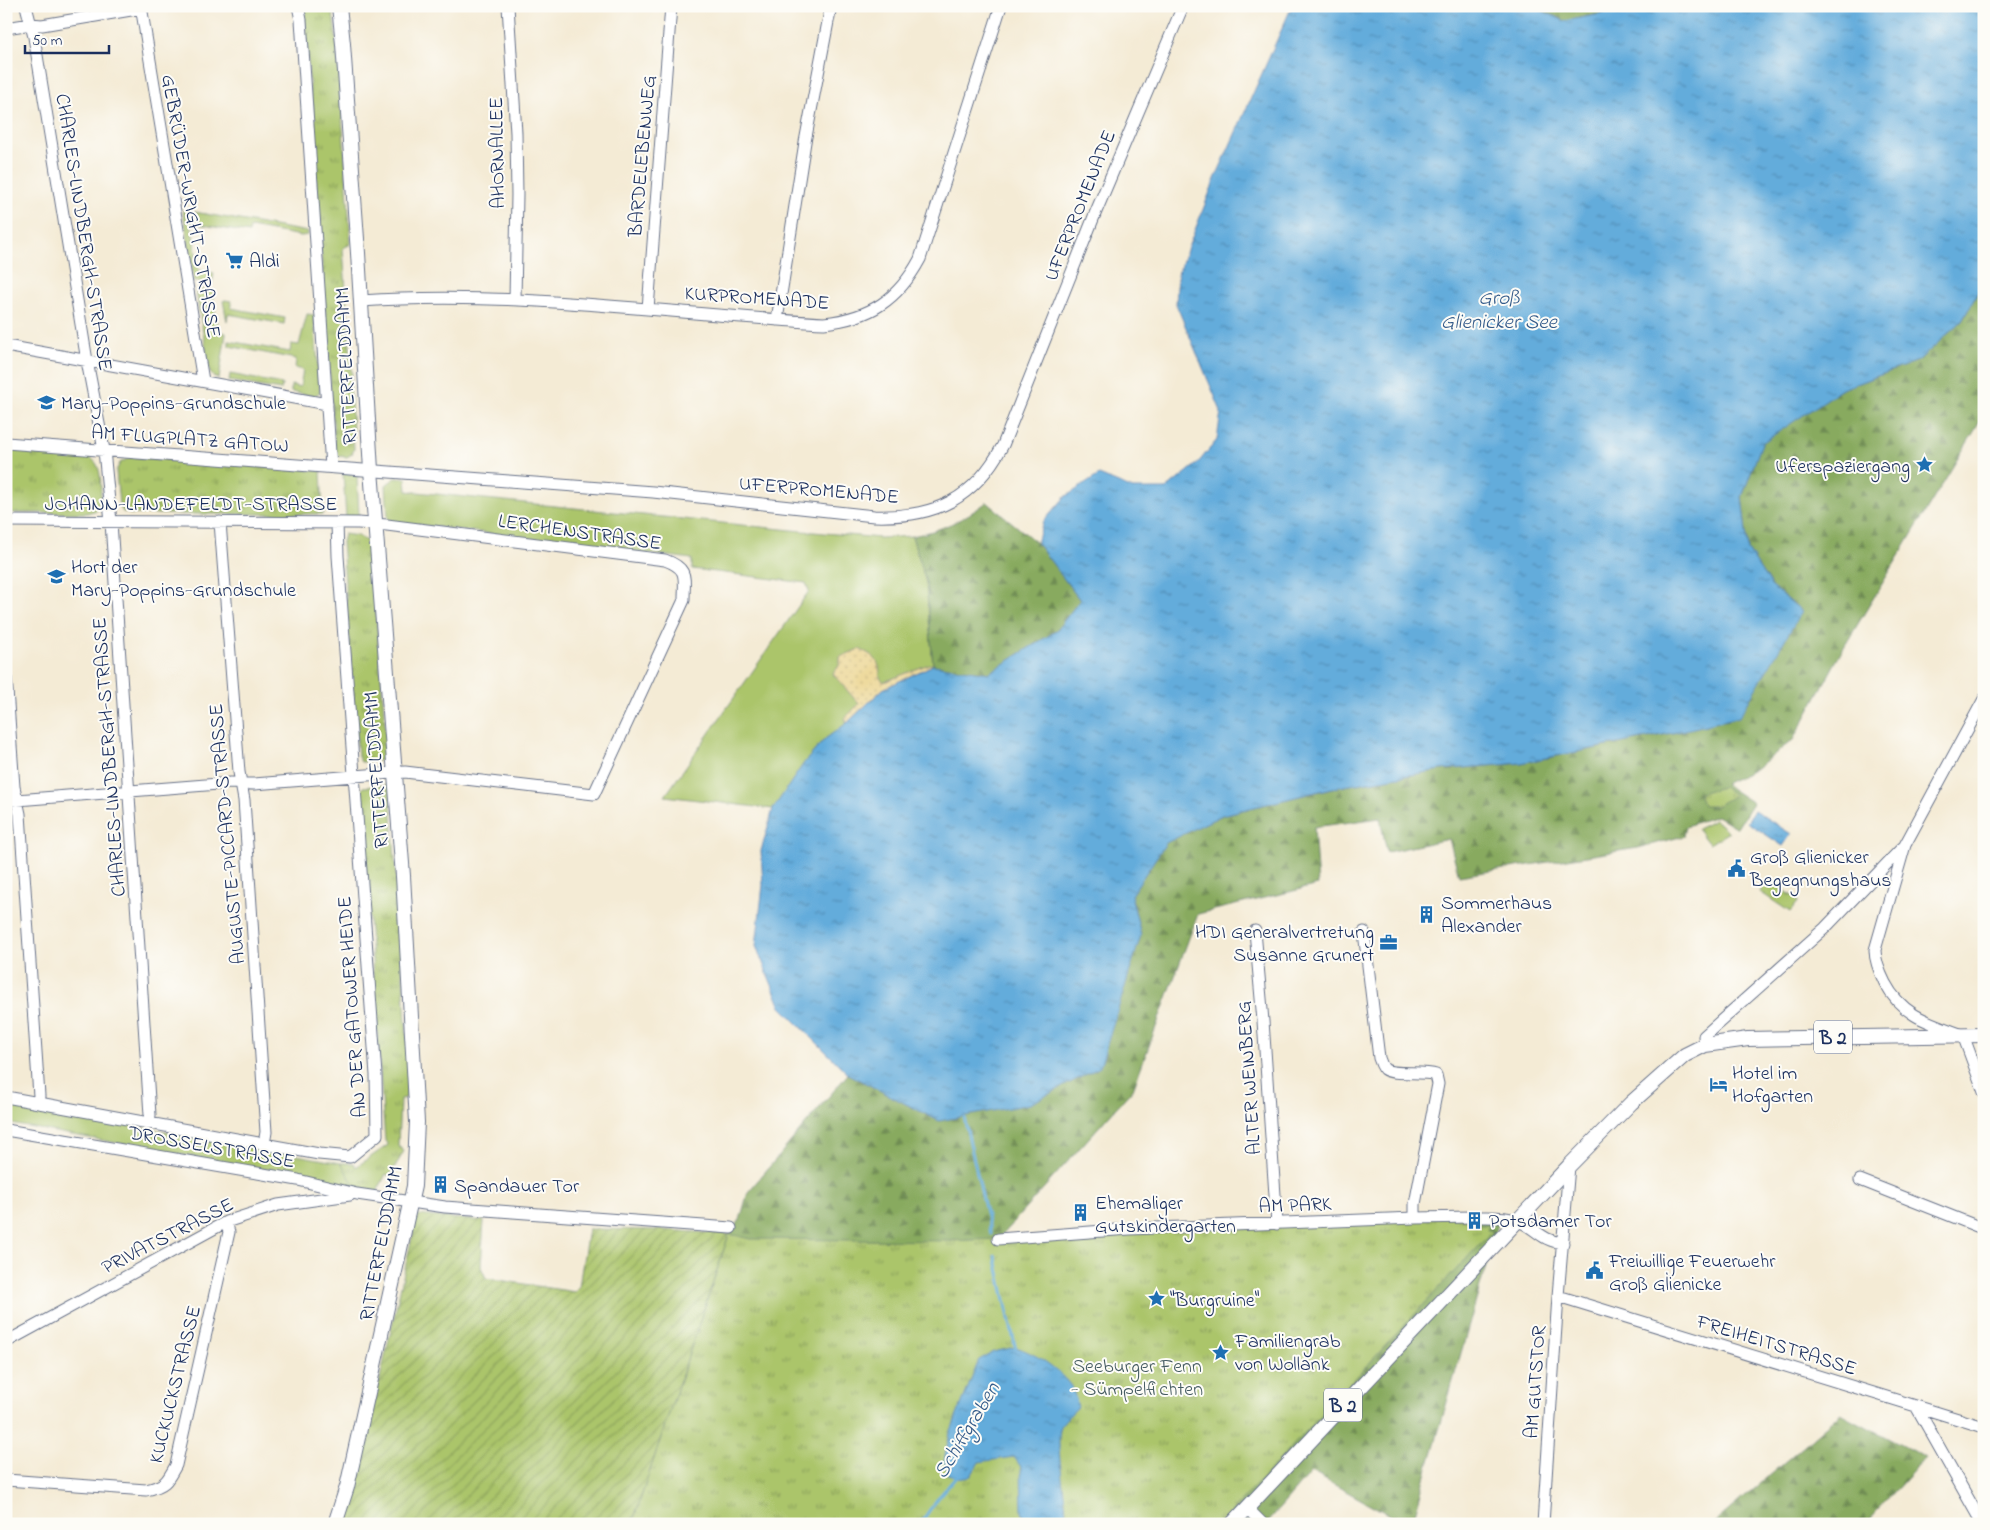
<svg xmlns="http://www.w3.org/2000/svg" width="1990" height="1530" font-family="'Indie Flower',sans-serif">
	<defs>
		<pattern id="forest-firs" width="22" height="20" patternUnits="userSpaceOnUse" patternTransform="scale(1.25)"><rect width="22" height="20" fill="#88aa5f"/><path d="M5 1l3.5 6h-7zM16 11l3.5 6h-7z" fill="#6e8b52"/></pattern>
		<pattern id="sand-dots" width="8" height="8" patternUnits="userSpaceOnUse" patternTransform="scale(1.25)"><rect width="8" height="8" fill="#eeda9e"/><path d="M2 2h.1M6 6h.1" fill="none" stroke="#ccbb8a" stroke-width="1.8" stroke-linecap="round"/></pattern>
		<pattern id="park-tufts" width="24" height="20" patternUnits="userSpaceOnUse" patternTransform="scale(1.25)"><rect width="24" height="20" fill="#abc56b"/><path d="M3 7l-1-3M5 7V3M7 7l1-3M15 17l-1-3M17 17v-4M19 17l1-3" fill="none" stroke="#8aa05b"/></pattern>
		<pattern id="garden-furrows" width="10" height="10" patternUnits="userSpaceOnUse" patternTransform="scale(1.25)"><rect width="10" height="10" fill="#abc56b"/><path d="M-1 1l2-2M0 10L10 0M9 11l2-2" fill="none" stroke="#8aa05b"/></pattern>
		<pattern id="water-ripples" width="26" height="14" patternUnits="userSpaceOnUse" patternTransform="scale(1.25)"><rect width="26" height="14" fill="#63acdb"/><path d="M2 4q2-2 4 0t4 0M15 11q2-2 4 0t4 0" fill="none" stroke="#518cb5"/></pattern>
	</defs>
	<rect width="100%" height="100%" fill="#fdfcf7"/>
	<filter id="ink" filterUnits="userSpaceOnUse"><feTurbulence type="fractalNoise" baseFrequency=".02" numOctaves="2"/><feDisplacementMap in="SourceGraphic" scale="10" xChannelSelector="R" yChannelSelector="G"/><feConvolveMatrix kernelMatrix="1 2 1 2 8 2 1 2 1" color-interpolation-filters="sRGB"/></filter>
	<filter id="wash" filterUnits="userSpaceOnUse"><feTurbulence type="fractalNoise" baseFrequency=".0096" numOctaves="4" result="noise"/><feDisplacementMap in="SourceGraphic" scale="20" xChannelSelector="R" yChannelSelector="G"/><feGaussianBlur stdDeviation="1.12" result="paint"/><feColorMatrix in="noise" values="0 0 0 0 0 0 0 0 0 0 0 0 0 0 0 0 0 1.4 0 .05"/><feComposite in="paint" operator="in"/></filter>
	<g filter="url(#wash)">
		<rect width="100%" height="100%" fill="#f4ebd5"/>
		<!-- grass -->
		<path fill="#abc56b" stroke="#637a64" d="M183,210l125,22v3l-7,1 -51,-9 -1,6 -58,-10 8,47 15,3 -2,11 -18,-3z
			M201,289l13,2 -1,10 6,30 7,2 -7,46 -4,-1 -5,-5 -14,-82z
			M225,300l6,1v7l54,10 -1,6 -56,-10 -1,7 -4,-20z
			M307,314l7,1 6,77 -6,4 -23,-4v-7l9,2 3,-17 -8,-2 1,-9 -67,-13v-5l61,11 1,-8 8,1z
			M230,374l52,10 -1,6 -52,-9z
			M343,473l14,2 2,40 -13,3z
			M395,478h11l1,13 384,39 89,8 32,-2 14,46 7,83 -50,24 -36,34 -22,16 -21,24 -31,46 -108,-13 144,-205 -3,-8 -114,-14v-10l-302,-38 -2,-1 -2,-35z
			M1715,820l14,12 -20,12 -12,-15z
			M6,1103l335,60 15,25 -34,-8 -316,-57z"/>
		<!-- forest -->
		<path fill="url(#forest-firs)" stroke="#526c5e" d="M1532,6h108l-75,15z
			M1984,281v134l-140,232 -51,93 -39,30 -30,14 29,19 -16,25 -20,-12 -31,10 -2,10 -46,12 -179,28 -10,-37 -62,13 -7,-34 -66,9 4,58 -120,29 -65,175 -135,150 502,-22 -88,307h-6l-95,-52 -45,52h-634l97,-290 11,-14 8,-28 100,-118 91,47 202,-186 -10,-40 35,-53 56,-27 110,-27 108,-18 81,-7 156,-31 125,-121 -31,-25 -23,-36 -6,-53 20,-55 80,-53 76,-28 44,-40z
			M987,502l50,41 43,57 -24,31 -67,42 -56,-8 -7,-83 -14,-46c29,-5 52,-17 75,-34z
			M1841,1413l84,45 -60,66h-152z"/>
		<!-- sand -->
		<path fill="url(#sand-dots)" stroke="#84847e" d="M859,649c16,7 21,11 21,29l4,4 45,-18 4,1 -50,24 -36,34 -2,-5 14,-14 -26,-30 7,-10v-7z"/>
		<!-- park -->
		<path fill="url(#park-tufts)" stroke="#637a64" d="M304,6h28l5,37 14,201 -8,4 9,127 -2,8 4,66 -2,5 -5,3 -10,-1 -2,-5z
			M6,447l83,7 1,4c14,6 10,32 11,45l-1,6 -13,4h-81z
			M130,457l191,14 2,43h-192l-8,-2 -4,-7 -3,-34 4,-8z
			M344,534l14,2 12,7 18,217 -27,2 -3,-6 -16,-214z
			M390,785l19,281 -3,32 -6,1 -2,47 6,5 -14,25 -4,-2 -9,18 -21,-4 -15,-25h13l2,4 32,-22 -3,-4 -25,-349 3,-5z
			M1723,787l12,8 -19,11h-13l-4,-13z
			M1768,878l31,23 -9,11 -30,-20z
			M1473,1211l1,14h15l-2,5 5,1 -261,281 13,12h-612l97,-290 22,5 199,2 48,-2 293,-16z"/>
		<!-- garden -->
		<path fill="url(#garden-furrows)" stroke="#637a64" d="M417,1215l67,6 -3,46 5,11 89,14 4,-5 9,-58 76,1 65,4 -97,290h-285z"/>
		<!-- water -->
		<path fill="url(#water-ripples)" stroke="#3f6e9c" d="M1292,6h240l33,15 75,-15h344v275l-22,40 -44,40 -76,28 -80,54 -20,54 6,53 23,36 31,25 -63,106 -62,15 -156,31 -81,7 -108,18 -110,27 -56,28 -35,52 10,40 -41,132 -70,37 -91,17 -91,-47 -67,-67 -25,-61 7,-61 -2,-34 12,-42 31,-46 21,-24 22,-16 36,-34 50,-24 56,8 67,-42 24,-31 -43,-57 6,-21 22,-25 34,-22 34,14h33l31,-25 20,-24 4,-29 -45,-107 2,-31 37,-94z
			M1754,810l37,24 -8,12 -36,-24z
			M1016,1347c20,7 41,20 54,38 4,5 6,15 8,22 -5,5 -12,11 -16,17 -9,16 5,74 4,95l-11,5h-27l-6,-12 -1,-45 -7,-10 -35,5 -8,14 -14,2 -8,-3 -5,-14 6,-28 29,-73 14,-8z"/>
		<g fill="none" stroke-linecap="round" stroke-linejoin="round">
			<!-- stream -->
			<path stroke="#63acdb" stroke-width="3" d="M964,1117l27,117
				M995,1255l21,95
				M920,1524l18,-26 20,-23"/>
		</g>
	</g>
	<g filter="url(#ink)">
		<g fill="none" stroke-linecap="round" stroke-linejoin="round">
			<defs>
				<path id="minor" d="M26,6l8,31 53,324 17,89 7,72 39,593 -1,8
					M141,6l62,375
					M298,6l3,14 30,447
					M508,6l8,127 1,62 -2,104
					M6,28l25,-4 11,1 89,-15 14,-4
					M361,301c155,-11 309,13 463,22 46,-5 74,-23 96,-64l81,-253
					M648,309l23,-303
					M777,320l28,-178 26,-136
					M6,346l321,58
					M6,443l647,49 221,24c62,2 100,-17 129,-71l92,-231 88,-208
					M6,521l352,2 29,2 278,35c24,9 19,17 19,40l-90,194 -189,-22 -151,12 -23,-1 -214,17 -11,-1
					M220,522l19,250 5,28 22,332 -2,12
					M6,676l8,111 6,27 19,282 -1,7
					M1984,699l-79,146 -30,105c0,11 5,23 10,33 17,33 45,40 78,52l21,57
					M1255,931l8,90 14,203
					M1364,932l15,126c1,3 3,8 5,11 9,7 39,1 52,6l2,9 -23,120v14
					M1705,1045l-1,-9 121,-108 77,-80
					M6,1097l313,57 31,3 27,-22 -1,-60 -38,-519 -1,-33
					M6,1130l292,50 59,14 88,13 286,21
					M1860,1180l124,49
					M1476,1217c13,0 28,-1 40,3 19,6 24,21 47,23
					M998,1239l132,-10 285,-11 58,-1
					M1558,1296l426,131
					M6,1342l220,-120 52,-17 72,-10
					M1916,1406l62,110 2,8
					M6,1480l140,10c19,-4 21,-8 30,-25l53,-233 -3,-10
					M1247,1508l16,16
					M1543,1524l15,-228 11,-130"/>
				<path id="major" d="M335,1524l12,-37 67,-301 3,-64 -14,-246 -32,-406 -13,-217 -15,-209 -4,-38
					M1232,1524l337,-358 62,-63 54,-48 20,-10 43,-6 236,-4"/>
			</defs>
			<!-- minor casing -->
			<use href="#minor" stroke="#677188" stroke-width="13"/>
			<!-- major casing -->
			<use href="#major" stroke="#677188" stroke-width="16"/>
			<!-- minor -->
			<use href="#minor" stroke="#fff" stroke-width="11"/>
			<!-- major -->
			<use href="#major" stroke="#fff" stroke-width="14"/>
		</g>
	</g>
	<!-- icons -->
	<defs>
		<symbol id="supermarket-bare" viewBox="-9 -9 18 18"><path d="M-6-5.5h2.5l.6 2H6L4.5 2H-2.5L-4.4-4H-6ZM-1.5 3.2a1.3 1.3 0 1 0 .1 0ZM3 3.2a1.3 1.3 0 1 0 .1 0Z" fill="#1f6fb2" stroke="#fdfcf7" stroke-width="2.5" paint-order="stroke"/></symbol>
		<symbol id="school-bare" viewBox="-9 -9 18 18"><path d="M0-5L7-2L0 1L-7-2ZM-4 1L0 2.5L4 1V4Q0 6-4 4Z" fill="#1f6fb2" stroke="#fdfcf7" stroke-width="2.5" paint-order="stroke"/></symbol>
		<symbol id="sight-bare" viewBox="-9 -9 18 18"><path d="M0-6L1.8-2.2L6-1.7L2.9 1.2L3.7 5.4L0 3.3L-3.7 5.4L-2.9 1.2L-6-1.7L-1.8-2.2Z" fill="#1f6fb2" stroke="#fdfcf7" stroke-width="2.5" paint-order="stroke"/></symbol>
		<symbol id="civic-bare" viewBox="-9 -9 18 18"><path d="M-.6-6.5H3V-4.5H.6V-3L4-1V1h2V6H-6V1h2V-1L-.6-3ZM-1.2 2.5V6h2.4V2.5Z" fill="#1f6fb2" stroke="#fdfcf7" stroke-width="2.5" paint-order="stroke"/></symbol>
		<symbol id="building-bare" viewBox="-9 -9 18 18"><path d="M-4-6H4V6H1V3H-1V6H-4ZM-2.5-4.3h1.7v1.8h-1.7ZM.8-4.3h1.7v1.8H.8ZM-2.5-1h1.7V.8h-1.7ZM.8-1h1.7V.8H.8Z" fill="#1f6fb2" stroke="#fdfcf7" stroke-width="2.5" paint-order="stroke"/></symbol>
		<symbol id="office-bare" viewBox="-9 -9 18 18"><path d="M-6-3h4V-5.5h4V-3h4V5H-6ZM-1-4.5V-3h2v-1.5ZM-6 0V1H6V0Z" fill="#1f6fb2" stroke="#fdfcf7" stroke-width="2.5" paint-order="stroke"/></symbol>
		<symbol id="hotel-bare" viewBox="-9 -9 18 18"><path d="M-6-4.5h1.5V1H6V5H4.5V3h-9V5H-6ZM-4 0a1.8 1.8 0 1 1 3.6 0ZM.5 0V-2.5h3Q6-2.5 6 0Z" fill="#1f6fb2" stroke="#fdfcf7" stroke-width="2.5" paint-order="stroke"/></symbol>
	</defs>
	<g fill-rule="evenodd">
		<use href="#supermarket-bare" x="222" y="248" width="25" height="25"/>
		<use href="#school-bare" x="34" y="390" width="25" height="25"/>
		<use href="#sight-bare" x="1912" y="452" width="25" height="25"/>
		<use href="#school-bare" x="44" y="564" width="25" height="25"/>
		<use href="#civic-bare" x="1724" y="856" width="25" height="25"/>
		<use href="#building-bare" x="1414" y="902" width="25" height="25"/>
		<use href="#office-bare" x="1376" y="930" width="25" height="25"/>
		<use href="#hotel-bare" x="1706" y="1072" width="25" height="25"/>
		<use href="#building-bare" x="428" y="1172" width="25" height="25"/>
		<use href="#building-bare" x="1068" y="1200" width="25" height="25"/>
		<use href="#building-bare" x="1462" y="1208" width="25" height="25"/>
		<use href="#civic-bare" x="1582" y="1258" width="25" height="25"/>
		<use href="#sight-bare" x="1144" y="1286" width="25" height="25"/>
		<use href="#sight-bare" x="1208" y="1340" width="25" height="25"/>
	</g>
	<g text-anchor="middle" stroke-width="4" stroke-linejoin="round" paint-order="stroke">
		<!-- shield labels -->
		<g fill="#fdfcf7" stroke="#5f6c8c" stroke-width="1">
			<rect x="1814" y="1020.5" width="38" height="33" rx="4"/>
			<rect x="1324" y="1388.5" width="38" height="33" rx="4"/>
		</g>
		<g font-size="19" font-weight="bold" fill="#1b2f5e">
			<text x="1833" y="1044">B 2</text>
			<text x="1343" y="1412">B 2</text>
		</g>
		<!-- street labels -->
		<g font-size="20" fill="#1b2f5e" stroke="#fdfcf7">
			<text transform="translate(496 153) rotate(-91)" y="7">AHORNALLEE</text>
			<text transform="translate(641 156) rotate(-85)" y="7">BARDELEBENWEG</text>
			<text transform="translate(1079 205) rotate(-68)" y="7">UFERPROMENADE</text>
			<text transform="translate(192 206) rotate(80)" y="7">GEBRÜDER-WRIGHT-STRASSE</text>
			<text transform="translate(85 232) rotate(81)" y="7">CHARLES-LINDBERGH-STRASSE</text>
			<text transform="translate(757 297) rotate(4)" y="7">KURPROMENADE</text>
			<text transform="translate(345 366) rotate(-93)" y="7">RITTERFELDDAMM</text>
			<text transform="translate(190 438) rotate(4)" y="7">AM FLUGPLATZ GATOW</text>
			<text transform="translate(819 489) rotate(5)" y="7">UFERPROMENADE</text>
			<text x="191" y="510">JOHANN-LANDEFELDT-STRASSE</text>
			<text transform="translate(580 531) rotate(8)" y="7">LERCHENSTRASSE</text>
			<text transform="translate(108 757) rotate(-94)" y="7">CHARLES-LINDBERGH-STRASSE</text>
			<text transform="translate(375 770) rotate(-94)" y="7">RITTERFELDDAMM</text>
			<text transform="translate(226 834) rotate(-95)" y="7">AUGUSTE-PICCARD-STRASSE</text>
			<text transform="translate(351 1007) rotate(-94)" y="7">AN DER GATOWER HEIDE</text>
			<text transform="translate(1248 1078) rotate(-94)" y="7">ALTER WEINBERG</text>
			<text transform="translate(212 1146) rotate(10)" y="7">DROSSELSTRASSE</text>
			<text transform="translate(1295 1204) rotate(-2)" y="7">AM PARK</text>
			<text transform="translate(167 1235) rotate(-27)" y="7">PRIVATSTRASSE</text>
			<text transform="translate(380 1243) rotate(-79)" y="7">RITTERFELDDAMM</text>
			<text transform="translate(1777 1344) rotate(17)" y="7">FREIHEITSTRASSE</text>
			<text transform="translate(1534 1382) rotate(-86)" y="7">AM GUTSTOR</text>
			<text transform="translate(174 1384) rotate(-76)" y="7">KUCKUCKSTRASSE</text>
		</g>
		<!-- poi labels -->
		<g font-size="20" fill="#1b2f5e" stroke="#fdfcf7" text-anchor="start">
			<text x="249" y="267">Aldi</text>
			<text x="61" y="409">Mary-Poppins-Grundschule</text>
			<text x="1910" y="472" text-anchor="end">Uferspaziergang</text>
			<text x="71" y="573">Hort der<tspan x="71" dy="23">Mary-Poppins-Grundschule</tspan></text>
			<text x="1750" y="863">Groß Glienicker<tspan x="1750" dy="23">Begegnungshaus</tspan></text>
			<text x="1441" y="909">Sommerhaus<tspan x="1441" dy="23">Alexander</tspan></text>
			<text x="1374" y="938" text-anchor="end">HDI Generalvertretung<tspan x="1374" dy="23">Susanne Grunert</tspan></text>
			<text x="1732" y="1079">Hotel im<tspan x="1732" dy="23">Hofgarten</tspan></text>
			<text x="454" y="1192">Spandauer Tor</text>
			<text x="1095" y="1209">Ehemaliger<tspan x="1095" dy="23">Gutskindergarten</tspan></text>
			<text x="1489" y="1227">Potsdamer Tor</text>
			<text x="1609" y="1267">Freiwillige Feuerwehr<tspan x="1609" dy="23">Groß Glienicke</tspan></text>
			<text x="1170" y="1306">"Burgruine"</text>
			<text x="1235" y="1347">Familiengrab<tspan x="1235" dy="23">von Wollank</tspan></text>
		</g>
		<!-- park labels -->
		<g font-size="20" fill="#465c62" stroke="#fdfcf7">
			<text x="1137" y="1372">Seeburger Fenn<tspan x="1137" dy="23">- Sümpelfichten</tspan></text>
		</g>
		<!-- water labels -->
		<g font-size="21" font-style="italic" fill="#345b8a" stroke="#fdfcf7">
			<text x="1499" y="304">Groß<tspan x="1499" dy="24">Glienicker See</tspan></text>
			<text transform="translate(966 1430) rotate(-59)" y="7">Schiffgraben</text>
		</g>
	</g>
	<!-- margin -->
	<rect width="1990" height="1530" fill="none" stroke="#fdfcf7" stroke-width="25"/>
	<!-- scale -->
	<path d="M25 45v8h84v-8" fill="none" stroke="#1b2f5e" stroke-width="2.5"/>
	<text x="32" y="45" font-size="15" fill="#1b2f5e" stroke="#fdfcf7" stroke-width="4" paint-order="stroke">50 m</text>
</svg>
